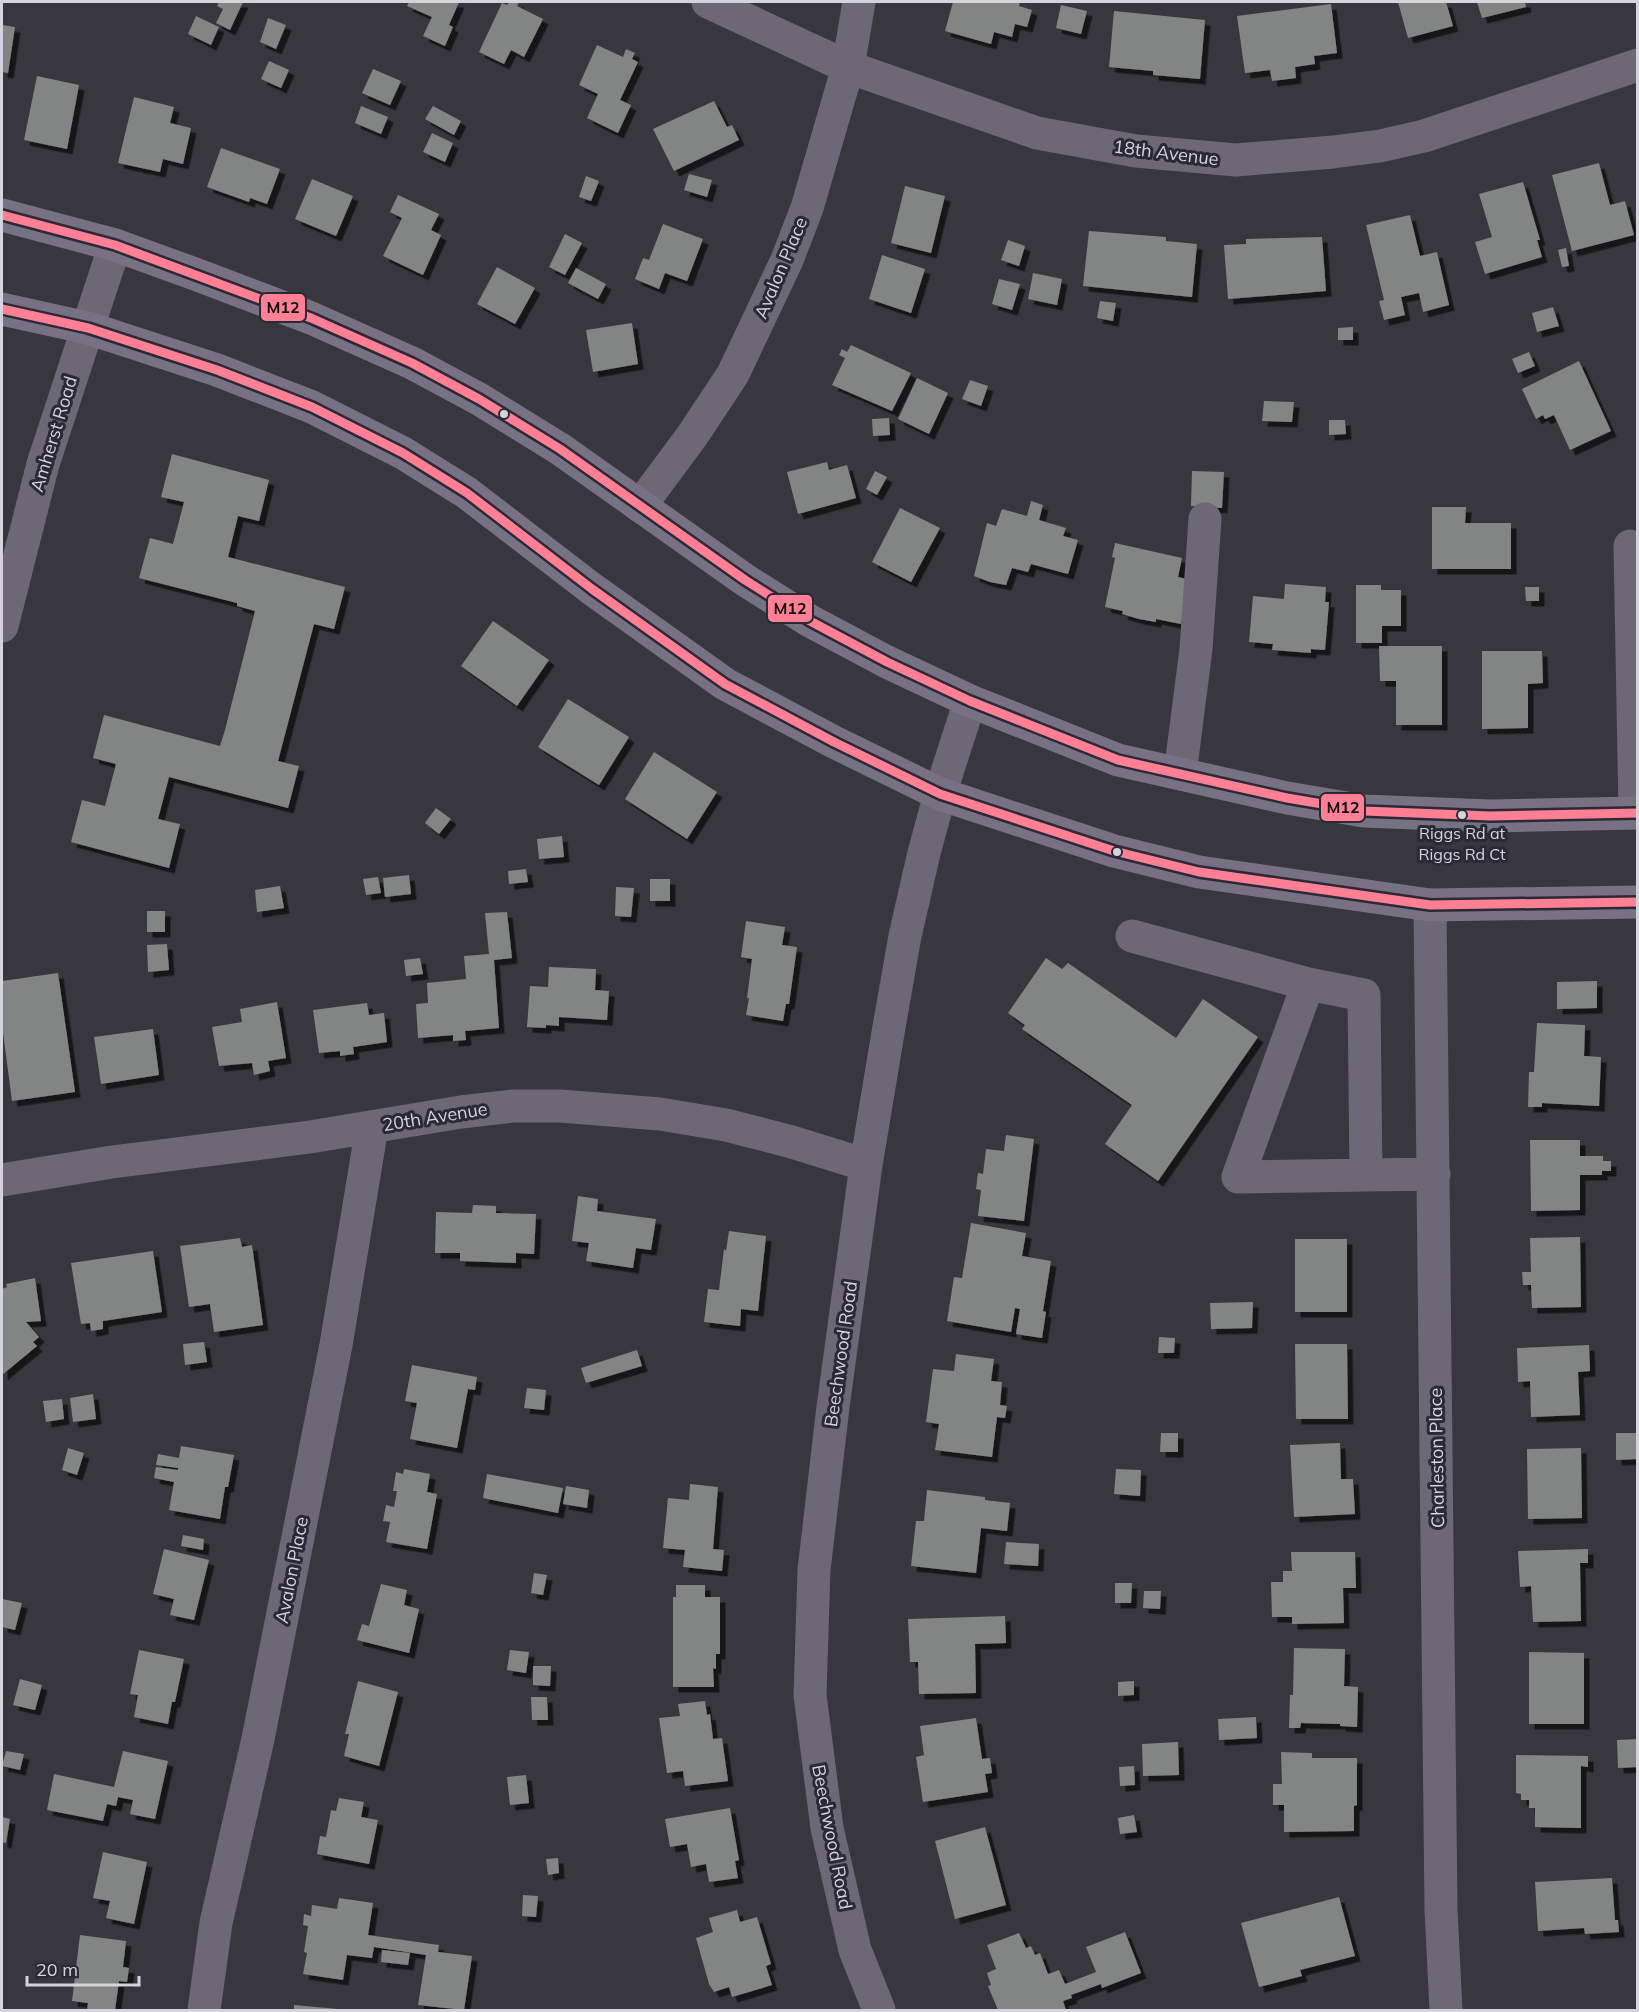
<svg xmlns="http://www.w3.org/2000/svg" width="1639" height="2012" font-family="Mulish,sans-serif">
	<defs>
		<filter id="shadow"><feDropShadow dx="5.5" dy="5.5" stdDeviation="0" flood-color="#0009"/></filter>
	</defs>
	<rect width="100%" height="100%" fill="#38363e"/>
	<!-- building -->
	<path fill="#838484" filter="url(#shadow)" d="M219,2h24l-13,28 -14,-7 7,-14 -6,-3z
		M409,2h50l-10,23 4,2 -8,19 -22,-10 9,-19 -25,-11z
		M509,2h10l-2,4 26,13 -19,38 -13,-7 -7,14 -25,-12 23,-49 5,2z
		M953,2h67l-1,4 13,4 -5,17 -12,-3 -3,13 -18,-5 -3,12 -46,-13z
		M1398,2h48l7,24 -45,12z
		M1477,2h48l1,5 -44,11z
		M1331,4l6,49 -23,3 1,8 -20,3 1,11 -24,3 -2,-11 -25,3 -8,-57z
		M1061,5l26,6 -6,23 -25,-6z
		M1114,11l91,9 -5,59 -47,-4v-4l-44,-4z
		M196,16l23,11 -8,18 -23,-11z
		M268,18l18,7 -10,24 -16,-7z
		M2,25l13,2 -7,46 -6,-1z
		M597,45l26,12 3,-8 9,4 -3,6 6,3 -18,38 11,5 -13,28 -31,-15 11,-24 -19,-9z
		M269,61l20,9 -8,18 -20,-9z
		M373,69l28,12 -11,24 -28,-12z
		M37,76l42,9 -12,64 -43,-9z
		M134,97l40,10 -4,16 21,5 -8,36 -20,-5 -3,13 -42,-9z
		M714,101l13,26 5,-2 7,15 -65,31 -21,-42z
		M361,106l27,11 -7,17 -26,-11z
		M433,106l28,15 -7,14 -29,-16z
		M432,133l21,10 -8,19 -22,-10z
		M221,148l59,21 -13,35 -17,-6 -1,4 -42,-15z
		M1599,163l11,42 15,-4 9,34 -62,16 -20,-76z
		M689,174l23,6 -5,17 -23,-7z
		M586,176l13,5 -8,20 -12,-4z
		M312,179l41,17 -17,40 -41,-17z
		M1523,182l17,58h-3l5,17 -57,17 -10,-32 17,-5 -13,-43z
		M905,186l40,10 -14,57 -40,-10z
		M398,195l41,19 -8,16 10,5 -18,40 -40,-19 19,-38 -12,-6z
		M1410,215l10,41 17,-4 12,53 -26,7 -4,-19 -18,4 4,18 -21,5 -5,-19 5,-1 -18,-75z
		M663,224l40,15 -16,42 -22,-8 -6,16 -24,-10 8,-21 6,2z
		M1089,231l77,6v4l31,3 -5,53 -109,-11z
		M565,234l17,9 -17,32 -16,-8z
		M1322,237l4,54 -98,8 -4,-54 22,-1v-5z
		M1008,240l17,6 -6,20 -18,-6z
		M1566,248l3,18 -7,1 -4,-17z
		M882,255l43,14 -14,44 -42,-14z
		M497,267l38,21 -20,36 -38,-20z
		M576,268l30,16 -8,15 -30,-16z
		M1033,273l29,6 -5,26 -29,-6z
		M999,279l21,5 -8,26 -20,-6z
		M1100,301l16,2 -3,18 -16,-3z
		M1553,307l6,19 -22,6 -5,-19z
		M632,323l6,41 -45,8 -7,-42z
		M1353,327v13h-15v-12z
		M851,345l60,28 -19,38 -60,-26 13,-27 -6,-3 3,-6 5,3z
		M1529,352l6,14 -17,7 -6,-14z
		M1579,361l32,70 -41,19 -16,-35 -9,4 -2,-4 -7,4 -14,-30z
		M917,378l31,15 -19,41 -31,-15z
		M970,380l18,6 -7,20 -19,-7z
		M1264,401l30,1 -2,20 -30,-1z
		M889,418l1,17 -17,1 -1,-17z
		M1329,420h16l1,14 -17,1z
		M172,454l97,26 -10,41 -21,-5 -10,41 117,30 -11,42 -20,-5 -36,137 21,5 -11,42 -119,-31 -11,42 22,5 -11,44 -98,-26 11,-42 23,6 11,-42 -23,-6 11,-43 116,31 5,-16 30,-119 -18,-5v-3l-98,-25 11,-40 23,6 11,-42 -23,-5z
		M827,462l2,8 18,-5 9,33 -58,16 -11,-42z
		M875,471l12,6 -10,18 -11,-6z
		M1192,471l32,1 -2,36 -31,-2z
		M1031,501l12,4 -4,15 27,8 -3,8 15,4 -10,34 -37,-10 -3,8 -16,-4 -6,17 -16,-3 -16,-6 13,-53 9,3 6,-17 25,7z
		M1432,507h34l-1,16h46v46h-79z
		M900,508l40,20 -29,54 -39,-20z
		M1115,543l67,15 -4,19 13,3 -10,44 -25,-5v3l-17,-3 -17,-5 1,-3 -18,-4 10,-49 -3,-1z
		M1285,584l41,3 -1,15h4l-4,48 -14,-1v4l-39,-3 1,-6 -24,-2 4,-46 31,3z
		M1356,585h25v5h20v36h-19v17h-26z
		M1525,587h14v14h-13z
		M493,621l56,39 -32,46 -56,-40z
		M1379,646h63v79h-46v-44h-16z
		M1482,651h60l1,32 -15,1v44l-46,1z
		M568,699l61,38 -30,48 -61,-38z
		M654,752l63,40 -30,47 -62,-40z
		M436,808l15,11 -12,15 -14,-11z
		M562,836l2,21 -25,2 -2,-20z
		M526,869l2,13 -19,2 -1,-13z
		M409,875l2,19 -26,3 -2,-19z
		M378,877l3,16 -15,2 -3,-16z
		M650,879h20v22h-20z
		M280,886l4,22 -27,4 -2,-22z
		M616,887l18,1 -3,29 -16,-1z
		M147,911h18v21h-18z
		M507,912l5,46 -18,2 5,68 -34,3 1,9 -13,1v-6l-35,3 -2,-34 12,-1 -1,-20 39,-4 -2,-23 25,-2 -4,-41z
		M746,921l39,6 -3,18 15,2 -8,57h-3l-3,17 -37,-6 3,-17h-2l5,-39 -11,-2z
		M167,944l2,26 -21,2 -1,-27z
		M420,958l3,16 -17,2 -2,-16z
		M1046,958l16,11 6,-6 108,75 27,-39 55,38 -100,144 -53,-37 27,-39 -110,-76 3,-4 -17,-12z
		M549,967l47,2 -1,21 14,1 -2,29 -48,-3v9l-13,-1v3l-19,-1 3,-41 18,1z
		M58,973l17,119 -63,9 -10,-76v-44z
		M1597,981v27l-40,1v-27z
		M277,1002l9,56 -18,3 2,10 -16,4 -2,-12 -33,3 -7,-39 30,-5 -2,-13z
		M367,1003l2,12 15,-2 3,29 -34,5 1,7 -14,2v-5l-21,2 -6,-43z
		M1537,1023l48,2 -1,31 17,1 -2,49 -57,-3v4h-14l1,-35h5z
		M153,1029l6,46 -58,9 -7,-47z
		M1006,1135l28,4 -10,82 -46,-5 3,-26 -5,-1 2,-16 5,1 3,-25 18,2z
		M1530,1140h50v16h23v5h8v10h-9v4h-22v35l-49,1z
		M578,1196l20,3 -1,12 59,8 -5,31 -15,-2 -3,20 -47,-7 3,-18 -17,-2z
		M473,1205l23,1v7l40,1 -2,40 -18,-1v10l-56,-2v-8h-25l1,-41 36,1z
		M971,1223l55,10 -4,23 29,5 -8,50 3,1 -4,26 -26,-4 4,-25 -5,-1 -4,24 -64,-11 7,-44 8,1z
		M729,1231l37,5 -8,75 -17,-2 -1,17 -36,-4 4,-33 11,1 5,-41 2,2z
		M1580,1237l1,70 -49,1 -1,-23h-8l-1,-13h9l-1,-34z
		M240,1238l2,9 10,-2 11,80 -49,7 -4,-28 -21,3 -9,-61z
		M1295,1239h52v73h-52z
		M153,1251l9,61 -59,9v8l-12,2 -1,-8 -9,1 -10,-61z
		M35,1278l6,43 -15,1 13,15 -6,5 4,4 -35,29v-86l5,-2 -1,-3z
		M1253,1302l-1,26 -41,1 -1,-26z
		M1159,1337l16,1 -1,15h-16z
		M204,1342l3,20 -22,3 -2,-21z
		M1295,1344h52l1,75h-52z
		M1589,1345l1,26 -12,1 2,43 -49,2 -1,-36 -12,1 -1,-34z
		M637,1350l5,16 -56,17 -5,-15z
		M956,1354l38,5 -3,22 11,1 -2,23 7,1 -2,12 -8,-1 -5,40 -57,-7 4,-26 -13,-2 7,-53 21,2z
		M412,1365l65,12 -2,13 -7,-1 -11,59 -47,-9 7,-36 -12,-2z
		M527,1388l19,2 -2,20 -20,-2z
		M93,1394l3,25 -23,3 -3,-24z
		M62,1399l2,20 -18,3 -3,-21z
		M1161,1433h17v19h-18z
		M1616,1433h22v26l-22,1z
		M1340,1443l1,36h12l2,35 -61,3 -4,-72z
		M181,1446l53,9 -6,32h-3l-5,32 -51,-9 5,-28 -20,-4 2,-11 22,3v-2l-22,-3 2,-11 21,4z
		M68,1448l16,5 -7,22 -15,-5z
		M1581,1448l1,70 -54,1 -1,-70z
		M404,1469l26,5 -3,18 10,2 -10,55 -41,-7 4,-20 -7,-1 3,-16 8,2 3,-16h-4l3,-19 7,2z
		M1116,1469l25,1 -1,26 -26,-2z
		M487,1474l76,14 -5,25 -75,-15z
		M690,1484l28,3 -5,62 11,1 -2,21 -39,-4 2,-17 -22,-2 5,-50 21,2z
		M566,1486l23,4 -2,18 -24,-4z
		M927,1490l58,7v3l25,3 -3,28 -26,-3 -5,45 -65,-7 5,-45h8z
		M183,1535l21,4 -1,11 -22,-4z
		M1006,1542l33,2 -1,22 -34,-2z
		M164,1549l45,11 -15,60 -24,-5 4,-16 -21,-5z
		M1588,1549v14h-8l1,58 -48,1 -2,-36 -11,1 -2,-36z
		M1291,1552h64l1,36h-13l1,35 -52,1v-7h-20l-1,-35h12v-11h9z
		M534,1573l13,2 -4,20 -12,-2z
		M1115,1583h17l-1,20h-16z
		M381,1584l26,6 -3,15 15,4 -10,44 -52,-13 5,-16 7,2z
		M676,1585h29v12h15v57h-4v15l-3,-1 1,19h-41v-90h3z
		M1144,1591h17l-1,18 -17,-1z
		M2,1599l20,4 -7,27 -13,-3z
		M1005,1616l1,27 -31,1 1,49 -57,1 -1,-32h-8l-2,-43z
		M1294,1648l51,1 -1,37 14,1 -1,40 -17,-1v-2l-39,-1 -1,5h-11l1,-33h3z
		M139,1650l45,9 -9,43h-3l-4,22 -34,-7 4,-22 -8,-1z
		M510,1650l19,2 -3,21 -19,-3z
		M1529,1652l55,1v71h-55z
		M533,1666h18l-1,20 -17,-1z
		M20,1679l22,6 -7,25 -22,-5z
		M358,1681l40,11 -19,74 -35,-10 5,-22h-4z
		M1134,1681v14l-16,1v-14z
		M531,1697h16l1,23h-16z
		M705,1701l2,14 3,-1 3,25 9,-1 6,43 -43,5 -2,-15 -16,2 -8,-55 21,-2 -2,-12z
		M1256,1717l1,21 -38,2 -1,-21z
		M976,1718l6,41 8,-1 2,15 -7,1 3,18 -65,10 -7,-45 8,-2 -4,-29z
		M1638,1739v28l-20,1 -1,-28z
		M1178,1742l1,33 -36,1 -1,-32z
		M6,1751l18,3 -4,16 -18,-4z
		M123,1751l45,10 -13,58 -25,-5 3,-14 -15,-3 -2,9 -9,-2 -4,17 -56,-11 7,-36 60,13z
		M1281,1752l31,1v5h45v47l-3,1v25l-70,1v-27h-11v-21h9z
		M1516,1755l72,1v11l-7,-1v62l-46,-1v-19h-6v-8h-8v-6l-5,-1z
		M1134,1766l1,19 -15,1 -1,-19z
		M526,1775l3,28 -19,2 -3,-28z
		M339,1798l25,4 -3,15 17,3 -9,44 -52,-10 3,-18 6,1 5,-27 5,1z
		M730,1808l9,52 -4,1 3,17 -29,4 -3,-18 -15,3 -4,-23 -17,3 -5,-28z
		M1134,1815l3,17 -17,2 -2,-16z
		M2,1817l8,2 -4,24 -4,-1z
		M985,1827l21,78 -51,14 -20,-78z
		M103,1852l44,10 -13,62 -28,-6 4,-17 -17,-3z
		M558,1858l1,15 -11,2 -2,-16z
		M1612,1878l3,42h3l1,12 -34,2 -1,-6 -46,3 -3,-49z
		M523,1895l15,1 -2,21 -14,-1z
		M1339,1897l16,59 -55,14 2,6 -43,11 -18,-64z
		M339,1898l34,5 -5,32 71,10 -1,7 34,4 -8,54 -46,-5 8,-50 -52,-8 -2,11 -25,-3 -4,25 -40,-6 4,-21 -3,-1 4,-26 -5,-1 1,-11 7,2 1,-11 25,4z
		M737,1910l3,12 17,-5 14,47 -5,2 6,19 -40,12 -3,-10 -15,5 -5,-8 -13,-46 17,-6 -4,-14z
		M1125,1932l16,41 -39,15 -1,-4 -30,11 1,3 -9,3 3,9h-68l-10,-24 3,-1 -4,-12 9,-4 -9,-24 32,-12 7,15 5,-2 4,9 5,-2 8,21 11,-4 6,14 31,-12 -10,-25z
		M80,1935l46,6 -3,26 6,1 -2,14 -8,-1 -4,29h-28l1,-7 -16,-2z
		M382,1950l28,3 -2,12 -27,-3z
		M294,2005l44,4v1h-44z"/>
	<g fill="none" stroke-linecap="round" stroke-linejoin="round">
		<!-- minor -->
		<path stroke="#6c6876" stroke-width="33" d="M708,2l140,65 189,66 99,18 100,9 97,-8 47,-6 44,-10 214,-71
			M640,506l52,-70 41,-62 54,-114 20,-52 41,-141 11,-65
			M1630,546l5,267
			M2,626l41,-162 72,-219
			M1180,774l16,-125 9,-130
			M1430,905l11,1005 5,100
			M1132,936l176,48 56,11 2,180
			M1308,984l-70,193 196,-3
			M2,1180l110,-18 198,-25 151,-25 52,-6h47l100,8 66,11 66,17 74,23
			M204,2010l12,-87 42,-184 78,-394 36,-218
			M879,2010l-24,-60 -28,-122 -17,-133 4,-125 19,-163 33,-242 23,-138 16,-91 19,-83 16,-59 30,-93"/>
		<!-- major -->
		<path stroke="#767283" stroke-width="33" d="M2,215l113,30 80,29 116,44 101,45 67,36 81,50 185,131 65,41 77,41 83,39 148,59 169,38 77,13 126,5 148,-3
			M2,309l86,19 129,42 95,37 91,46 64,40 125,96 133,95 109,58 106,52 174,57 85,21 231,33 208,-3"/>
		<defs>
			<path id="bus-1" d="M2,215l113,30 196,73 101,45 67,36 81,50 185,131 65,41 77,41 83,39 148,59 169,38 77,13 126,5 148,-3
				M2,309l86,19 129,42 95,37 91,46 64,40 125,96 133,95 109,58 106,52 174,57 85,21 231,33 208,-3"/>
		</defs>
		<!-- bus-1 casing -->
		<use href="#bus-1" stroke="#2c2937" stroke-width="14"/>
		<!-- bus-1 -->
		<use href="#bus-1" stroke="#ff8094" stroke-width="9"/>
	</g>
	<!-- markers -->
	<g fill="#d5d3dc" stroke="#2c2937" stroke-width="2">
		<circle cx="504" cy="414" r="5"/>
		<circle cx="1462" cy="815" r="5"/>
		<circle cx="1117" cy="852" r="5"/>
	</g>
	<g text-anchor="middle" stroke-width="6" stroke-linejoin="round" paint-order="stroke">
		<!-- bus labels -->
		<g font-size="16" fill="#d5d3dc" stroke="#2c2937">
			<text x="1462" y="839">Riggs Rd at<tspan x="1462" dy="21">Riggs Rd Ct</tspan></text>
		</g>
		<!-- street labels -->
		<g font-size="18" fill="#d5d3dc" stroke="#2c2937">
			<text transform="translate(1166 153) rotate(7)" y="6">18th Avenue</text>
			<text transform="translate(781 268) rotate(-67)" y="6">Avalon Place</text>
			<text transform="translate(54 434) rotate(-73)" y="6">Amherst Road</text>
			<text transform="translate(435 1117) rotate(-9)" y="6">20th Avenue</text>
			<text transform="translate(841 1354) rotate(-82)" y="6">Beechwood Road</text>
			<text transform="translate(1437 1458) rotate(-91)" y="6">Charleston Place</text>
			<text transform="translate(292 1570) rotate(-79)" y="6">Avalon Place</text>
			<text transform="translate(832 1837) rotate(79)" y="6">Beechwood Road</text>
		</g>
	</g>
	<g stroke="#2c2937" stroke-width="2">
		<rect x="260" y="293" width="46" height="29" rx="6" fill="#ff8094"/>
		<rect x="767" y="594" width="46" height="29" rx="6" fill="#ff8094"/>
		<rect x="1320" y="793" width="45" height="29" rx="6" fill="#ff8094"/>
	</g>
	<g font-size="16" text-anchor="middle" font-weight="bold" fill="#111">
		<text x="283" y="313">M12</text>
		<text x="790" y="614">M12</text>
		<text x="1343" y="813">M12</text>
	</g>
	<!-- border -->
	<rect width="1639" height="2012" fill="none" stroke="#d5d3dc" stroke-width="6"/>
	<!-- scale -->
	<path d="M27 1976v9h112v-9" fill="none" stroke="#d5d3dc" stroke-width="3"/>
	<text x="36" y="1976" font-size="18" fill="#d5d3dc" stroke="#2c2937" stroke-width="4.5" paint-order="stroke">20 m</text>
</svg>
